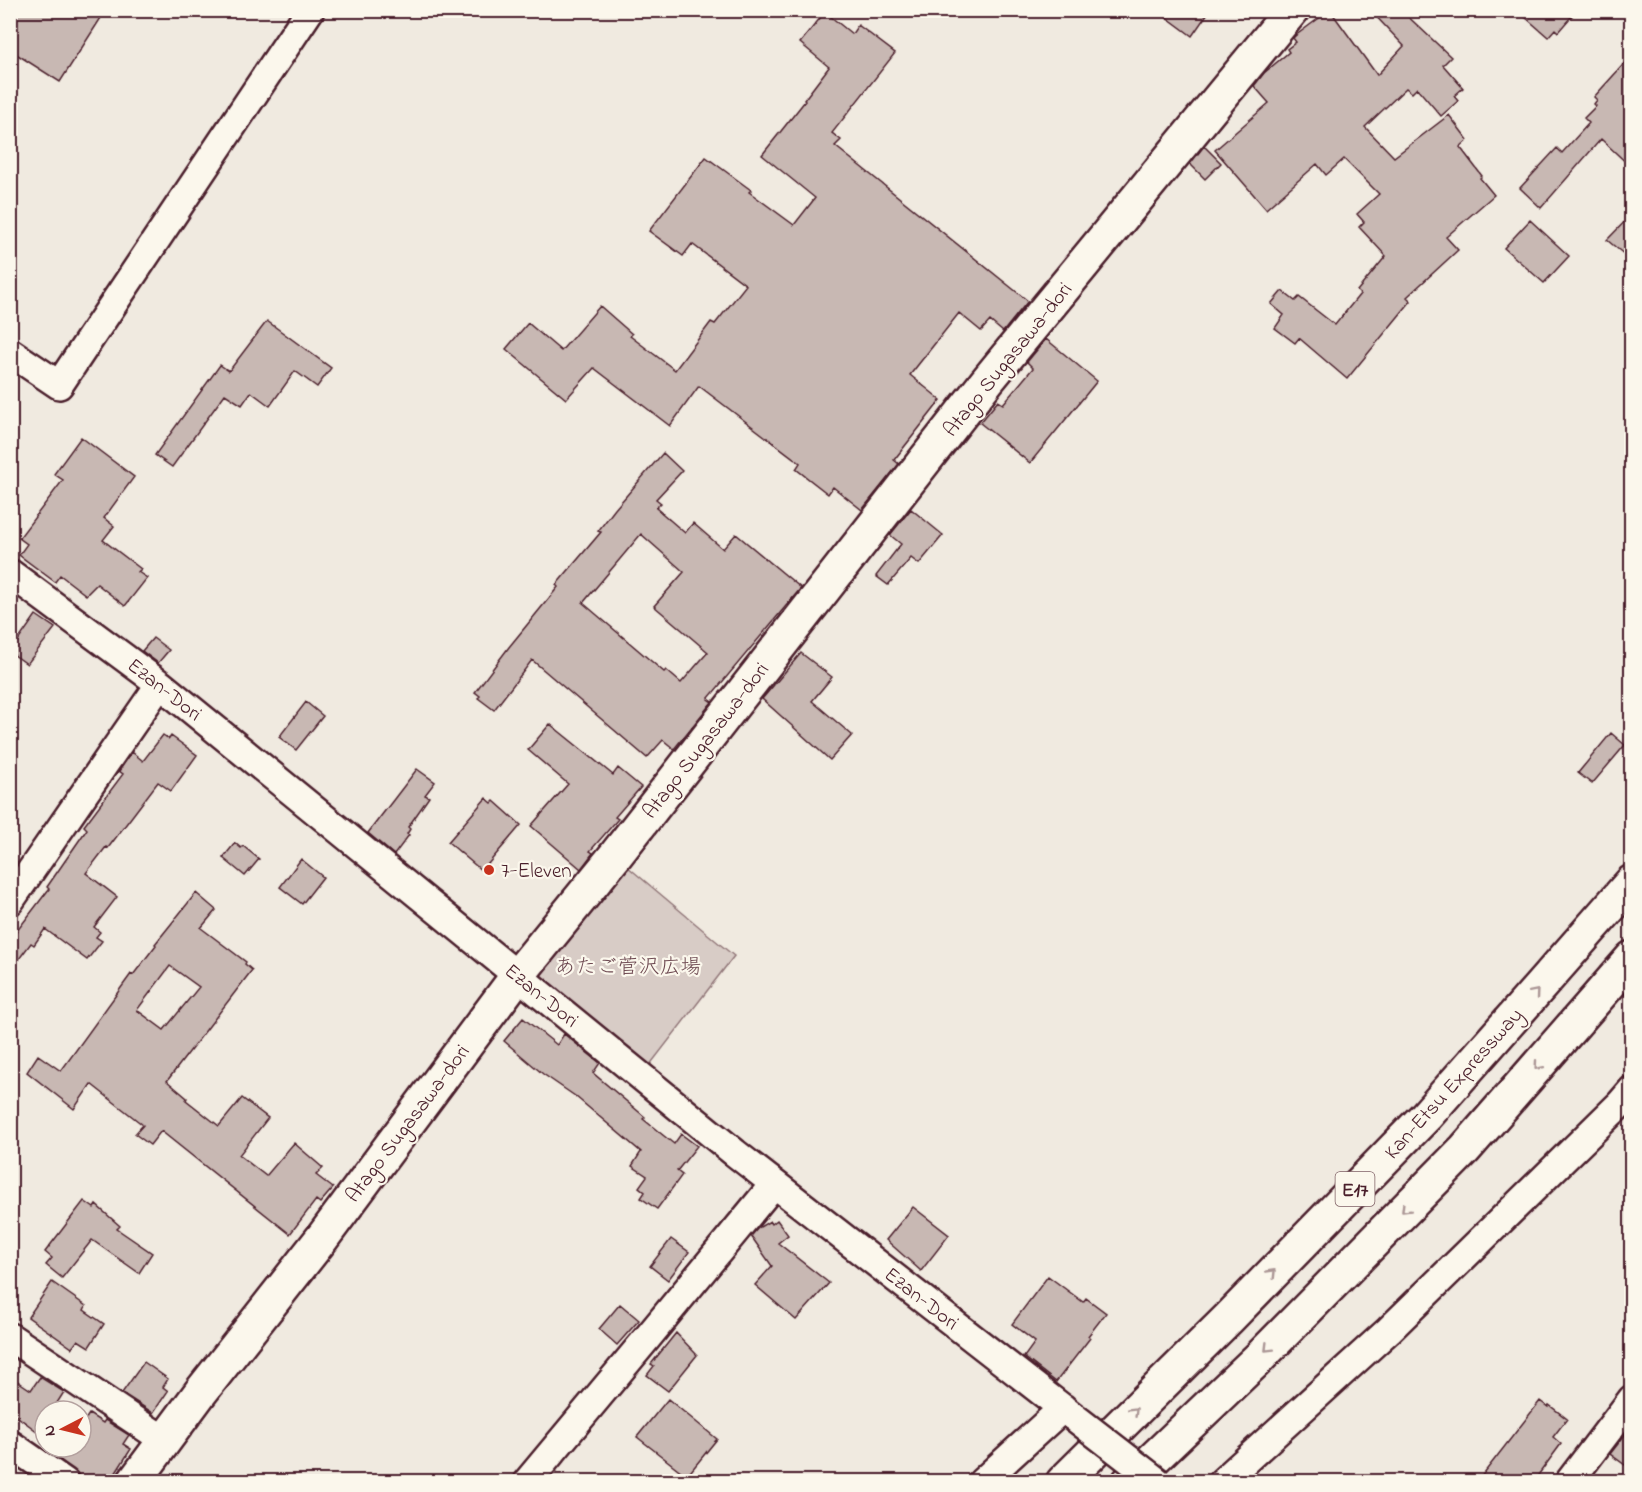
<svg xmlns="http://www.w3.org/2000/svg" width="1642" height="1492" font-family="'Indie Flower','Klee One',sans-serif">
	<rect width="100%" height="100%" fill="#f0eae0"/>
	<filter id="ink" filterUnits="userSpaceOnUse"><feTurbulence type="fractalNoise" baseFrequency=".0167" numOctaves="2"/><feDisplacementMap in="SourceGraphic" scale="12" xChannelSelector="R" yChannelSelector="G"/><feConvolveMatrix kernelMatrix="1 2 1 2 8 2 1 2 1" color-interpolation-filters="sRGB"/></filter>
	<g filter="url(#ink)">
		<!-- green -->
		<path fill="#d8ccc6" stroke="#917678" stroke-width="1.5" d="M615,856l119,100 -92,119 -124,-100z"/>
		<!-- building -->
		<path fill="#c8b8b3" stroke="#4a1f2b" stroke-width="1.5" fill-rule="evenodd" d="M10,10h96l-46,72 -50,-32z
			M1157,10h53l-18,26z
			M1330,10l47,65 27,-29 -34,-36h31l50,47 -8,8 20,23 -9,8 4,5 -17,15 -24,-28 -5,5 -6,-5 -41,39 29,30 55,-42 19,25 -8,7 22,29 -2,2 14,17 -48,42 12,13 -51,47 4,4 -64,78 -48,-41 -4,5 -20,-15 9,-13 -13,-11 11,-13 13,10 4,-4 36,28 25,-31 -3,-3 29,-35 -27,-29 5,-5 -7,-8 22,-20 -35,-35 -18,16 -9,-11 -51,45 -51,-59 54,-47 -15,-17 10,-13 25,-21 -2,-3 9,-7 -3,-4 2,-2z
			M1517,10h60l-19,22 -3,-3 -7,8z
			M825,12l27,22 6,-9 37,28 -63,80 9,7 -6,6 193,155 -25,31 -13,-11 -9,10 -22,-18 -49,62 31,25 -47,60 5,4 -37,46 -29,-23 -5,7 -32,-25 4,-6 -101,-77 -29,40 -76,-58 -28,31 -60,-50 22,-26 33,28 39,-45 32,28 -2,2 45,34 36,-48 4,2 31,-39 -54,-41 -9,12 -34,-25 57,-74 45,33 -2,2 45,33 21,-27 -53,-43 43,-54 -1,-1 25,-33 -29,-24z
			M1632,55v113l-31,-29 -60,69 -21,-20 37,-40 5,5 27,-30 -5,-5 12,-12 -2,-2 3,-4 -3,-3z
			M1204,146l17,17 -16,16 -15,-15z
			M1632,214v47l-25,-21z
			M1530,220l39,36 -25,27 -40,-35z
			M267,321l64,47 -14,19 -22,-16 -25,35 -19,-14 -9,13 -17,-11 -53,73 -17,-12 65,-90 9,6z
			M1046,339l51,42 -67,82 -50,-40 18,-22 5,3 30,-36 -6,-6z
			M81,437l53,40 -30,41 10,8 -11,14 38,29 -3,3 9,6 -22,28 -28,-22 -11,11 -26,-20 -5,7 -36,-27 8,-11 -8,-6 44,-58 -9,-6z
			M663,453l19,18 -26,28 5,4 -5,5 29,25 8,-10 30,26 13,-15 65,54 -93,111 4,3 -38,47 -11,-9 -16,18 -115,-98 -38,50 -16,-12 2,-2 -5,-4 34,-45 49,-60 -2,-2 45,-53 -3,-1 17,-22zM641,534l43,38 -30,34 54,46 -27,31 -15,-13 -2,2 -81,-69z
			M911,509l32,26 -24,29 -8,-6 -23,27 -12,-9 25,-32 -11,-9z
			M36,615l19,13 -28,36 -17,-12z
			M153,638l16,12 -11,13 -16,-12z
			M801,653l31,24 -20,24 40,34 -22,25 -68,-61z
			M306,702l17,14 -27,34 -17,-13z
			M550,724l63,51 5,-7 23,19 -26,30 3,2 -28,32 3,2 -12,16 -50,-43 37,-42 -40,-34z
			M1611,733l14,12 -33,39 -14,-11z
			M163,735l6,4 2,-3 26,19 -26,36 -13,-9 -50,66 -2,-1 -20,26 31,24 -23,30 6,5 -4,5 6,4 -15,19 -42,-31 -11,16 -3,-2 -21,28v-31l39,-51 -2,-2 40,-58 -3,-3 39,-52 -4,-3 13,-19 11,9z
			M417,769l18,13 -10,13 4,2 -21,30 2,2 -3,5 2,1 -15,20 -26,-22z
			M486,798l6,5 2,-2 27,24 -39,46 -34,-29z
			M235,843l6,5 2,-2 16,13 -14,17 -22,-18z
			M301,859l22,18 -21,27 -22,-17z
			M196,893l20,17 -15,18 45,34 -1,2 7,6 -85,111 20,17 -1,2 33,26 23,-28 26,20 -29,37 27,21 28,-33 29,25 -7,7 17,13 -13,15 -4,-3 -26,34 -129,-103 -11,14 -15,-11 8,-9 -52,-41 -17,25 -47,-37 11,-17 23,16 70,-97 2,1 23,-30 -1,-1zM170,966l29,21 -35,43 -27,-20z
			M523,1018l34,27 7,-11 36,29 -7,10 52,44 -2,2 31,25 7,-10 16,12 -20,25 5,4 -25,34 -16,-11 4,-6 -6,-5 8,-11 -15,-10 9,-14 -66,-56 -32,-22 -39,-33z
			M84,1201l10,7 2,-3 24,21 -3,3 35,24 -13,20 -47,-33 -30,38 -16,-13 6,-7 -7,-6z
			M913,1207l36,28 -28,36 -35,-31z
			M777,1220l11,15 -10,8 51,40 -33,37 -41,-35 17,-19 -21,-30 7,-8 12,-7 2,3z
			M671,1239l18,13 -21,28 -18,-14z
			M1048,1276l35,26 3,-4 20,15 -18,23 2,2 -34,44 -32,-25 11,-15 -23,-18z
			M52,1282l34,24 -2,4 20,14 -15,23 -11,-7 -6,8 -44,-31z
			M620,1304l19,16 -22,25 -18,-16z
			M676,1333l21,22 -29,36 -21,-16 7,-9 -3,-2z
			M144,1362l24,17 -5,8 5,4 -15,22 -31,-20z
			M10,1376l21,14 9,-13 24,15 -12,19h-7v10l-7,11 -28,-21z
			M668,1399l49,40 -30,37 -50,-39z
			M1540,1401l8,6 1,-2 18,14 -14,18 8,7 -28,38h-56z
			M89,1414l14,9 2,-3 24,15 -6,9 8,5 -21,33h-23l-28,-23 8,-12h14v-21z
			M1632,1426v44l-22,-16z"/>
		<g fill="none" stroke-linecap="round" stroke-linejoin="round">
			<defs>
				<path id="minor" d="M10,352l49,33 251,-375
					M10,573l150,111 575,469 339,264
					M10,901l150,-217
					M10,1337l154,103
					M10,1444l55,38
					M527,1482l121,-145 126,-153
					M982,1482l81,-74
					M1222,1482l167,-152 231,-226 12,-14
					M1569,1482l63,-83"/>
				<path id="tertiary" d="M134,1482l66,-89 123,-156 195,-262 97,-119 372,-475 305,-371"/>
				<path id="motorway" d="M1063,1482l166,-164 197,-202 206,-234
					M1129,1482l130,-124 206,-209 167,-191"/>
			</defs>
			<!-- minor casing -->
			<use href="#minor" stroke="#4a1f2b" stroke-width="32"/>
			<!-- tertiary casing -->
			<use href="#tertiary" stroke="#4a1f2b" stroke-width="38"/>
			<!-- motorway casing -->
			<use href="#motorway" stroke="#4a1f2b" stroke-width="38"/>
			<!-- minor -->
			<use href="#minor" stroke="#fbf7ec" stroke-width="27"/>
			<!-- tertiary -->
			<use href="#tertiary" stroke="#fbf7ec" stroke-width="33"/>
			<!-- motorway -->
			<use href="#motorway" stroke="#fbf7ec" stroke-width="33"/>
			<defs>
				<path id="minor-bridge" d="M1074,1417l84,65"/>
			</defs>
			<!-- minor-bridge casing -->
			<use href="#minor-bridge" stroke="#4a1f2b" stroke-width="32" stroke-linecap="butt"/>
			<!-- minor-bridge -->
			<use href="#minor-bridge" stroke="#fbf7ec" stroke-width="27"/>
		</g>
		<!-- one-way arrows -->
		<defs><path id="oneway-chevron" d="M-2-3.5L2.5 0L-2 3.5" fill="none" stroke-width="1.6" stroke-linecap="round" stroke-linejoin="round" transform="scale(1.5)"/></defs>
		<g stroke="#ab9695">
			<use href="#oneway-chevron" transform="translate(1535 993) rotate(-49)"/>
			<use href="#oneway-chevron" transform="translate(1538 1066) rotate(131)"/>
			<use href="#oneway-chevron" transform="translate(1405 1209) rotate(135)"/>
			<use href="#oneway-chevron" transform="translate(1272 1273) rotate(-46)"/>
			<use href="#oneway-chevron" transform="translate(1268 1348) rotate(135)"/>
			<use href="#oneway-chevron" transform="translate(1134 1411) rotate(-45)"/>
		</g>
	</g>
	<!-- markers -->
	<circle fill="#c8321e" stroke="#fbf7ec" stroke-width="2" cx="489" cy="870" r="6"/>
	<g text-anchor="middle" stroke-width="4.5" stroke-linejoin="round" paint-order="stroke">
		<!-- shield labels -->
		<rect fill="#fbf7ec" stroke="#7f6065" stroke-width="1.5" x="1335.5" y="1172" width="39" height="34" rx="4.5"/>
		<g font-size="20" font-weight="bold" fill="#4a1f2b">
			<text x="1355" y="1196">E17</text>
		</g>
		<!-- street labels -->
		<g font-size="21" fill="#4a1f2b" stroke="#fbf7ec">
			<text transform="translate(1007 359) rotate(-51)" y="7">Atago Sugasawa-dori</text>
			<text transform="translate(165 689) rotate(38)" y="7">Ezan-Dori</text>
			<text transform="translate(705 740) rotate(-52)" y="7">Atago Sugasawa-dori</text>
			<text transform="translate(542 995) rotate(39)" y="7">Ezan-Dori</text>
			<text transform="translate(1453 1083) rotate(-48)" y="7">Kan-Etsu Expressway</text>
			<text transform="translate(407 1123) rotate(-53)" y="7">Atago Sugasawa-dori</text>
			<text transform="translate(922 1298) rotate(38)" y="7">Ezan-Dori</text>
		</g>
		<!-- poi labels -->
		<g font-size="21" fill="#4a1f2b" stroke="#fbf7ec" text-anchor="start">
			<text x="501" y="877">7-Eleven</text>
		</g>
		<!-- park labels -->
		<g font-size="21" fill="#6e4a52" stroke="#fbf7ec">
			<text x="628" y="973">あたご菅沢広場</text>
		</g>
	</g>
	<!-- margin -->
	<rect width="1642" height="1492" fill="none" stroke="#fbf7ec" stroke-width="36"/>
	<rect x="18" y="18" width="1606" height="1456" fill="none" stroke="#4a1f2b" stroke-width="2" filter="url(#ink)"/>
	<!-- north arrow -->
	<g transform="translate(63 1429) rotate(263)"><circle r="28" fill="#fbf7ec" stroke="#b4a19f" stroke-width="1.5"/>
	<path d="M0-4.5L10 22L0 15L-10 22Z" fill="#c8321e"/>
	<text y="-9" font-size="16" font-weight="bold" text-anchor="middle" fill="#4a1f2b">N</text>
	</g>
</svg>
